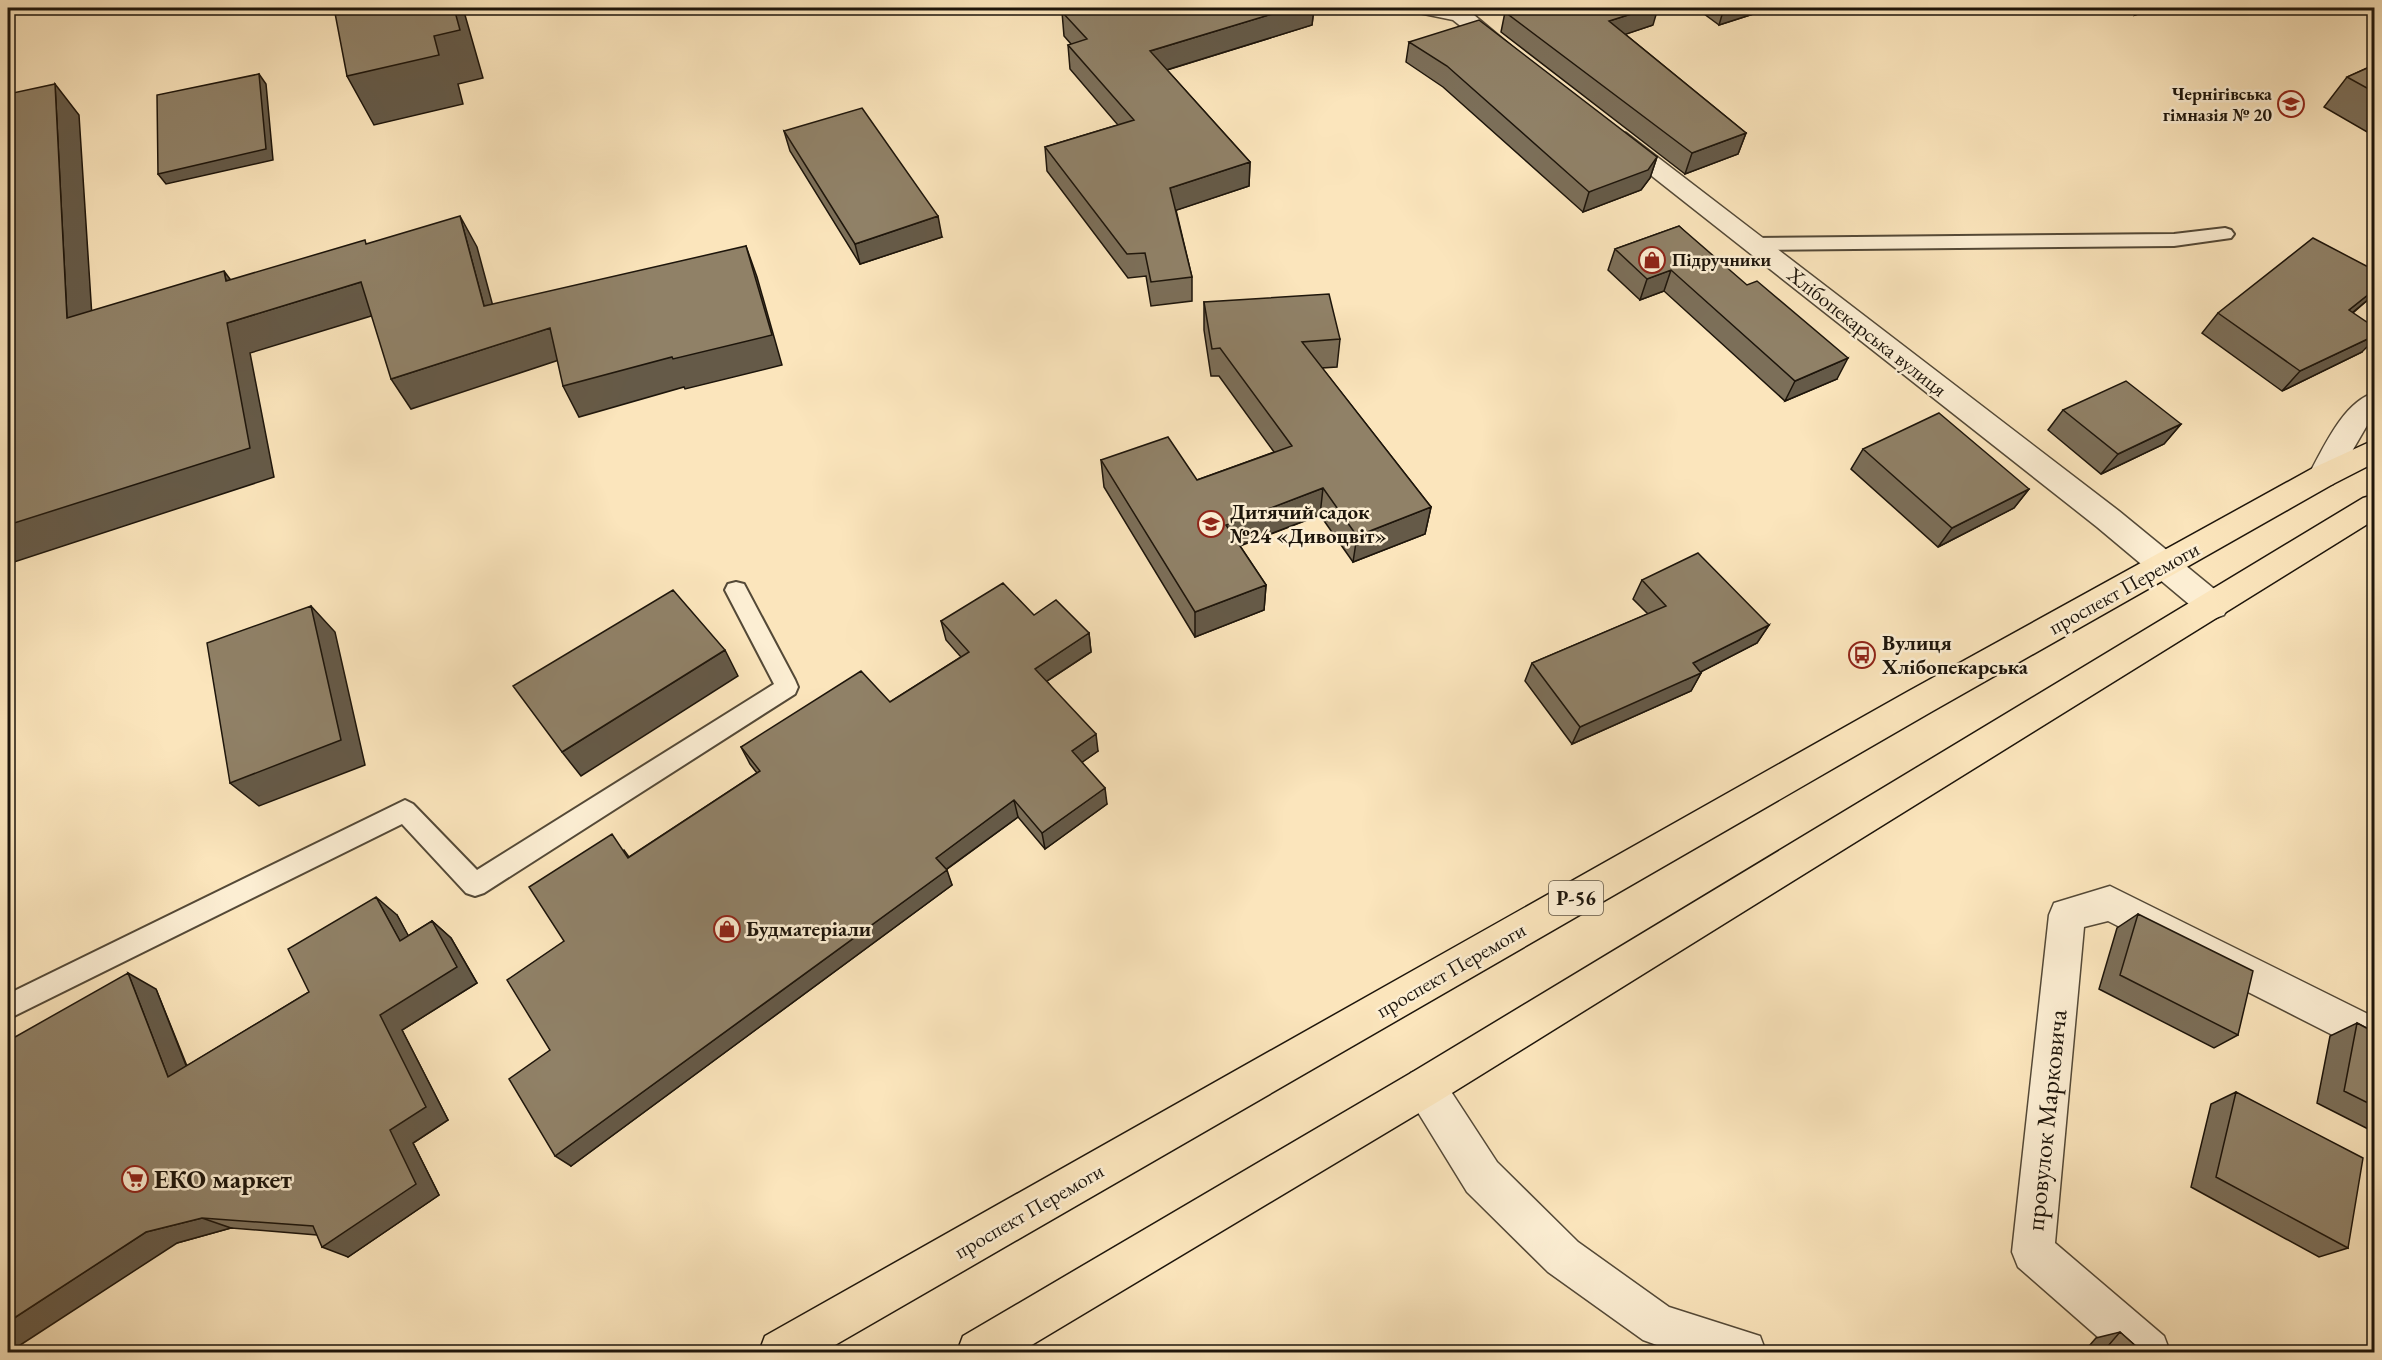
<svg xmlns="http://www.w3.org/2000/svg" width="2382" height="1360" font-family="'EB Garamond',serif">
	<rect width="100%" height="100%" fill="#fbe5bc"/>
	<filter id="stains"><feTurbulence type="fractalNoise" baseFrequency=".00333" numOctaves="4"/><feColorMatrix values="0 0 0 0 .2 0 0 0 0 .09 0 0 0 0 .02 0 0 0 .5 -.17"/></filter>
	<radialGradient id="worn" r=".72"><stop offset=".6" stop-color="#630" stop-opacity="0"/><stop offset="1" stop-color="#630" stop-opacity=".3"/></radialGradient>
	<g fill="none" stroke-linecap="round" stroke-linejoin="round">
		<defs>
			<path id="lane" d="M2225,228l6,2 3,4 -3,4 -57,8 -420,4 -6,-2 -3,-4 3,-4 6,-2 420,-4z
				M736,582l8,2 51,96 3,7 -3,7 -311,199 -9,3 -9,-3 -64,-69 -394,195v-25l397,-194 8,4 64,66 297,-186 -49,-94 3,-6z"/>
			<path id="street" d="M1416,8h40l12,2 49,41 -3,5 -8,2 -8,-2 -45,-36 -34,-7z
				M1618,131l8,2 493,378 105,86 5,9 -5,9 -11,4 -11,-4 -105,-88 -487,-384 -4,-5 4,-5z
				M2374,393v25l-5,4 -36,62 -10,3 -10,-3 -5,-8c15,-27 35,-74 66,-83z
				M2110,886l264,131v39l-266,-135 -24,6 -29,316 109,93 6,16h-55l-97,-85 -6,-15 37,-337 5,-12z
				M1425,1067l14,6 58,89 81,80 91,65 91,29 6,16h-90l-33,-12 -95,-68 -81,-80 -56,-91 -6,-14 6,-14z"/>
			<path id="primary" d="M2374,440v23l-41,21 -402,228 -1108,640h-64l6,-16 1142,-644 406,-224z
				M2374,495v25l-935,581 -419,251h-63l6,-16 448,-263 952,-575z"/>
		</defs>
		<!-- lane casing -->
		<use href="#lane" stroke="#544937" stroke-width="4"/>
		<!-- street casing -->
		<use href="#street" stroke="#544937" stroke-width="3"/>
		<!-- primary casing -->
		<use href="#primary" stroke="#1d150b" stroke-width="3"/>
		<!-- lane -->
		<use href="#lane" fill="#fceed3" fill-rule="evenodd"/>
		<!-- street -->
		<use href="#street" fill="#fceed3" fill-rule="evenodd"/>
		<!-- primary -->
		<use href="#primary" fill="#fbe5bc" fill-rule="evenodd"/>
	</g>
	<!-- wall -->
	<path fill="#7c6f59" stroke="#1d150b" stroke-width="1.5" d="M1156,8h158l-2,17 -145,45 83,92 -1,24 -73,24 16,67v24l-41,5 -5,-30 -18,2 -81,-107 -2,-24 73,-22 -48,-56 -2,-24 3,-1 -7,-8 -2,-24 84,-2z
		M1696,8h76l-53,17z
		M2122,8h34l-21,7z
		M1505,12l148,13 -28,9 121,99 -8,21 -53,20 -184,-142z
		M1409,42l248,115 -7,21 -9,12 -58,22 -140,-125 -37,-25z
		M2374,65v71l-50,-29 23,-30z
		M784,131l158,106 -82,27 -70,-113z
		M1679,226l158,153 -52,22 -121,-110 -24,9 -32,-30 7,-21z
		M2370,298l-17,15 9,39 -80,39 -80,-58 16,-20z
		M1204,302l136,37 -3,28 -15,1 109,139 -6,27 -72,28 -33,-47 -80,31 26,39 -2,25 -69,27 -91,-150 -3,-27 96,20 77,-28 -55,-76h-8l-7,-46z
		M2063,410l118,14 -17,20 -63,30 -53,-44z
		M1863,449l166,40 -15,19 -76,39 -87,-78z
		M1642,580l127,45 -12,18 -57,29 1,1 -10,18 -119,53 -47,-63 7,-18 116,-49 -15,-15z
		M1034,615l55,18 2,19 -44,29 51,70 -16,11 25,42 -62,45 -27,-32 -72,53 6,15 -381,281 -21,-116 14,-109 60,-91 5,7 128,-84 -7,-9 -9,-17 149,-45 71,-45 -15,-17 -5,-19z
		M2138,914l100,121 -24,13 -115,-59 18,-61z
		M397,915l11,21 24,-15 19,17 26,45 -75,47 46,90 -35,23 26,52 -91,62 -31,-22 -86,-7 -54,15 -21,-254 31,77 122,-74z
		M2357,1023l17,9v100l-57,-29 13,-67z
		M2236,1092l112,156 -29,9 -128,-70 20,-83z
		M2120,1332l18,16 19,5h-74l13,-15z"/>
	<!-- shaded-wall -->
	<path fill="#655a48" stroke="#1d150b" stroke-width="1.5" d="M454,8h9l20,70 -25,6 5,20 -89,21 -27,-49 87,-40z
		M1292,8h22l-2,17 -162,50v-24z
		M1650,8h8l-5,17 -50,17 6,-21z
		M1724,8h48l-53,17z
		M2140,8h16l-21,7z
		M259,74l7,10 7,76 -107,24 -8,-10z
		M55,84l24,31 15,233 -27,-30z
		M1746,133l-8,21 -53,20 7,-21z
		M1657,157l-7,21 -9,12 -58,22 6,-20z
		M1250,162l-1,24 -78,26 -1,-24z
		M460,216l17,31 24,89 -17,-30z
		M938,216l4,21 -82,27 -5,-20z
		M746,246l11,31 25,88 -97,24 -1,-2 -105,30 -16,-31z
		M1671,270l-7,21 -24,9 7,-21z
		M224,271l23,31 -21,-21z
		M361,282l20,31 -131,40 24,124 -266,87v-39l219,-202z
		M2374,290v4l-4,4 -40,33 19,-21z
		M550,328l15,30 -154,51 -20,-30z
		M2374,336v4l-12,12 -80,39 18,-20z
		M1848,358l-11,21 -52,22 10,-20z
		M2181,424l-17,20 -63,30 17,-20z
		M1323,488l-3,27 -95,36 1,-26z
		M2029,489l-15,19 -76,39 14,-19z
		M1431,507l-6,27 -72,28 4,-26z
		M1266,585l-2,25 -69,27v-25z
		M311,606l24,26 30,133 -106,41 -29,-23z
		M1769,625l-12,18 -72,37 16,-7 -10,18 -119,53 8,-17 113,-64z
		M1089,633l2,19 -53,35 -3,-18z
		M725,650l13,26 -157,100 -19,-24z
		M1096,734l2,17 -24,17 -2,-17z
		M1105,788l2,16 -62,45 -3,-16z
		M1014,800l4,17 -77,56 -5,-15z
		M947,870l5,15 -381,281 -16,-10z
		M376,897l21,18 23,42 -20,-16z
		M432,921l19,17 26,45 -75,47 46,90 -35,23 26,52 -91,62 -26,-10 68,-117 -10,-115z
		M128,973l28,16 40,102 -28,-14z
		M202,1218l29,10 -54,15 -169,110v-31l138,-90z"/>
	<!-- building -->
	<path fill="#908167" stroke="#1d150b" stroke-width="1.5" d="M334,8h120l6,22 -26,6 5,19 -92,21z
		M1076,8h68l2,2 10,-2h136l-142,43 100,111 -80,26 22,89 -41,5 -6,-29 -18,1 -82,-107 89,-27 -66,-75 19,-6 -25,-27z
		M1519,8h131l-41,13 137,112 -54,20 -187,-141z
		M1479,20l178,137 -9,13 -59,22 -142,-126 -38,-24z
		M2374,65v27l-27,-15z
		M259,74l7,75 -108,25 -1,-79z
		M55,84l12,234 157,-47 2,10 139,-41 1,4 94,-28 24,90 262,-60 26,89 -99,24 -1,-2 -109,29 -13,-58 -159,51 -30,-97 -134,41 23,125 -242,77v-431z
		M862,108l76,108 -83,28 -71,-113z
		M1679,226l68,59 10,-4 91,77 -53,23 -124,-111 -24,9 -32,-30z
		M2313,238l61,32v20l-25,20 25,17v9l-74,35 -82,-58z
		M1329,294l11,45 -38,3 129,165 -74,29 -34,-48 -97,37 40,60 -71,27 -94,-152 67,-23 29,43 95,-34 -72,-98 -8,1 -8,-47z
		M2126,381l55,43 -63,30 -55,-44z
		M1939,413l90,76 -77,39 -89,-79z
		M1698,553l71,72 -76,38 8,10 -121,54 -48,-64 134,-57 -24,-26z
		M1003,583l31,32 22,-15 33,33 -54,36 61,65 -24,17 33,37 -63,45 -28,-33 -78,58 11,12 -392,286 -46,-77 41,-29 -43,-70 57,-39 -35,-54 83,-53 16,24 132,-87 -19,-24 120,-76 29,31 79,-50 -28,-31z
		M673,590l52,60 -163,102 -49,-66z
		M311,606l30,134 -111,43 -23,-140z
		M376,897l24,44 32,-20 25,46 -77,48 46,92 -36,23 26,54 -94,63 -9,-21 -111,-8 -56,14 -138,90v-281l120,-68 40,104 141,-85 -21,-43z
		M2138,914l115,57 -15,64 -118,-60z
		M2357,1023l17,9v74l-30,-15z
		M2236,1092l127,66 -15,90 -132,-71z
		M2120,1332l18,16h14l5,5h-55z"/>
	<!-- icons -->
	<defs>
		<symbol id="school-ring" viewBox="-11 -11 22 22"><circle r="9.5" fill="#fceed3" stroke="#8f2418" stroke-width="1.5"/><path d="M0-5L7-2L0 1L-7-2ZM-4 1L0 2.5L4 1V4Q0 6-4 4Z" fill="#8f2418"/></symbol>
		<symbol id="shop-ring" viewBox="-11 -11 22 22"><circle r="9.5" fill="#fceed3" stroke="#8f2418" stroke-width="1.5"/><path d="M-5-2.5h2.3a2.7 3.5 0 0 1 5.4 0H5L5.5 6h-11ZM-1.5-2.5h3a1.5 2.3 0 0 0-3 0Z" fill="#8f2418"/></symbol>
		<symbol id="bus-ring" viewBox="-11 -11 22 22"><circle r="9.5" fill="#fceed3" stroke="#8f2418" stroke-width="1.5"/><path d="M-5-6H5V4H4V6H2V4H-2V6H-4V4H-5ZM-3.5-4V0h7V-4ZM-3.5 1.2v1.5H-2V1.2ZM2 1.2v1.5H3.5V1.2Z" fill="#8f2418"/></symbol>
		<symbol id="supermarket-ring" viewBox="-11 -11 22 22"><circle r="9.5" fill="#fceed3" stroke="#8f2418" stroke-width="1.5"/><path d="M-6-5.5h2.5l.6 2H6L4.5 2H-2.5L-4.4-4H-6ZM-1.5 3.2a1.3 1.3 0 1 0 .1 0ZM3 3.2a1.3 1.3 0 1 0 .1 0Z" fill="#8f2418"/></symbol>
	</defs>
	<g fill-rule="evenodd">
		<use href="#school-ring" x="2276" y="89" width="30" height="30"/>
		<use href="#shop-ring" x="1637" y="245" width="30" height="30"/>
		<use href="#school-ring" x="1196" y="509" width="30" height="30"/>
		<use href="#bus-ring" x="1847" y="640" width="30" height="30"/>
		<use href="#shop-ring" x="712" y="914" width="30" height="30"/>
		<use href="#supermarket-ring" x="120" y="1164" width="30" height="30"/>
	</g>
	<g text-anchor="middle" stroke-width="5" stroke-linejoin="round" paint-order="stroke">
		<!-- far-poi labels -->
		<g font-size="18" font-weight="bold" fill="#1d150b" stroke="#fceed3" text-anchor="end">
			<text x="2272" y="100">Чернігівська<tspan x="2272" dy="21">гімназія № 20</tspan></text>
			<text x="1672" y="266" text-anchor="start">Підручники</text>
		</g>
		<!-- shield labels -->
		<rect fill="#fceed3" stroke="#605647" stroke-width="1.5" x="1549" y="881" width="54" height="34" rx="4.5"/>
		<g font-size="20" font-weight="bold" fill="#1d150b">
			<text x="1576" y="905">Р-56</text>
		</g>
		<!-- street labels -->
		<g font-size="21" fill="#1d150b" stroke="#fceed3">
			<text transform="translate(1867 332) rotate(38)" y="7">Хлібопекарська вулиця</text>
			<text transform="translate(2124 588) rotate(-29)" y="7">проспект Перемоги</text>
			<text transform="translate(1451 970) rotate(-30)" y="7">проспект Перемоги</text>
			<text transform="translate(1029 1211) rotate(-30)" y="7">проспект Перемоги</text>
		</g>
		<!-- poi labels -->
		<g font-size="21" font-weight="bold" fill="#1d150b" stroke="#fceed3" text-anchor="start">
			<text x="1230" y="519">Дитячий садок<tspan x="1230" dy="24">№24 «Дивоцвіт»</tspan></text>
			<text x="1882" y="650">Вулиця<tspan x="1882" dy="24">Хлібопекарська</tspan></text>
			<text x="746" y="936">Будматеріали</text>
		</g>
		<!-- near-street labels -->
		<g font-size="26" fill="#1d150b" stroke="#fceed3">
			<text transform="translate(2046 1120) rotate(-84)" y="9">провулок Марковича</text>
		</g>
		<!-- near-poi labels -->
		<g font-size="26" font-weight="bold" fill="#1d150b" stroke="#fceed3" text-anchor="start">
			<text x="154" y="1188">ЕКО маркет</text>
		</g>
	</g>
	<!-- margin -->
	<rect width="2382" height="1360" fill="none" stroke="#fbe5bc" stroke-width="30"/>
	<rect x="9" y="9" width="2364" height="1342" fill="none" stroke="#1d150b" stroke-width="3"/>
	<rect x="15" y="15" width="2352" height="1330" fill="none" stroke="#1d150b" stroke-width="1.5"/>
	<rect width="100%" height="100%" filter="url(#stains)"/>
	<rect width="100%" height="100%" fill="url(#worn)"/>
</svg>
